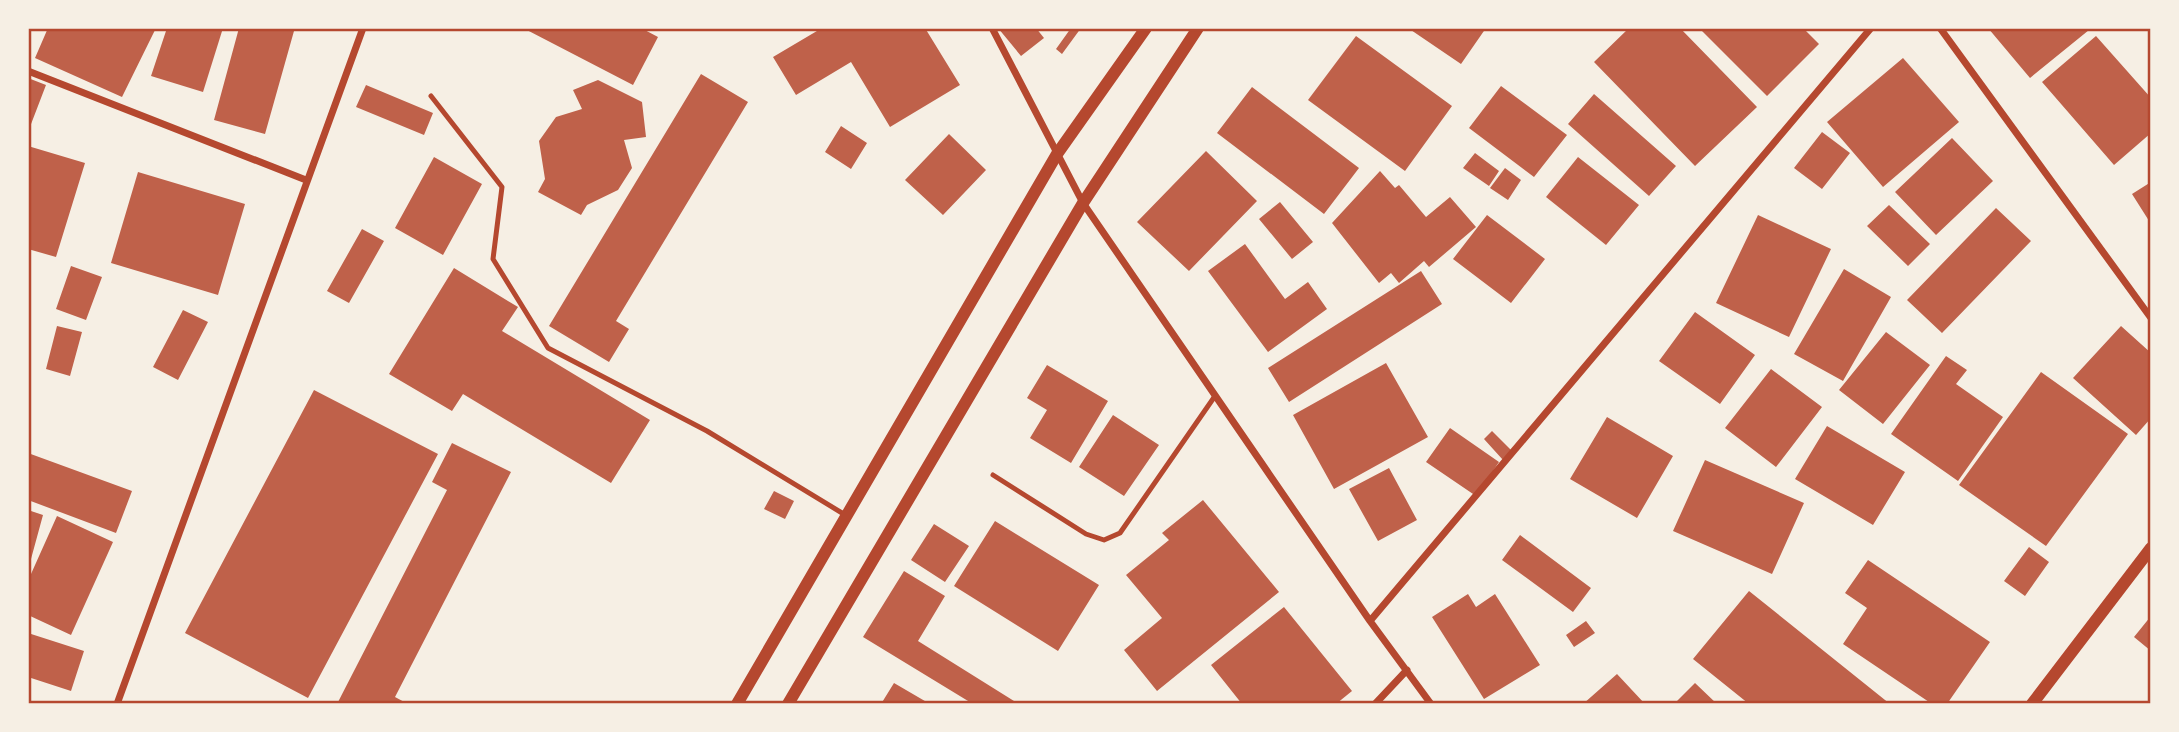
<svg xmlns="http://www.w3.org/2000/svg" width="2179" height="732" font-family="Signika,sans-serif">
	<rect width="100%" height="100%" fill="#f6efe4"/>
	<!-- building -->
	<path fill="#bf614a" d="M48,28h108l-34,69 -87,-39z
		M167,28h56l-20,64 -52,-16z
		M239,28l55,3 -29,103 -51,-14z
		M523,28h118l17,9 -25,48z
		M822,28h103l35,57 -70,42 -39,-65 -55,33 -23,-38z
		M998,28h38l8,10 -23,18z
		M1071,28h10l-19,26 -6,-5z
		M1408,28h78l-25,36z
		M1629,28h51l77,79 -62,59 -101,-104z
		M1699,28h104l16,16 -52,52z
		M1988,28h99l2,2 -59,48z
		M1356,36l96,70 -47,65 -97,-71z
		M2096,36l55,62v35l-37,32 -72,-83z
		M1903,58l56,64 -76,65 -56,-65z
		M701,74l47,28 -132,219 13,8 -20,33 -60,-36z
		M28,78l18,7 -18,47z
		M598,80l44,22 4,35 -22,3 8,28 -14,22 -31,15 -6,10 -43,-23 7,-13 -6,-38 17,-24 26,-8 -9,-19z
		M366,85l67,28 -9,22 -68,-28z
		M1501,86l66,49 -33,42 -65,-49z
		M1252,87l107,81 -35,46 -107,-81z
		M1594,94l82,72 -27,30 -81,-72z
		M841,126l26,17 -16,26 -26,-17z
		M1822,132l28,21 -28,36 -28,-21z
		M949,134l37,36 -43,45 -38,-35z
		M1952,138l41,43 -57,54 -41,-43z
		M28,146l57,17 -29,94 -28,-8z
		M1206,151l51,50 -68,70 -52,-49z
		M1475,153l24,18 -10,15 -26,-18z
		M434,157l48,27 -39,71 -48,-27z
		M1578,157l61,48 -33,40 -60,-48z
		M1505,168l16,12 -13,20 -18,-12z
		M1380,171l15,17 4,-3 27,32 24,-20 26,30 -47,40 -5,-6 -25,22 -8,-10 -12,10 -47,-60z
		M138,172l107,32 -27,91 -107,-32z
		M2151,182v42l-19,-30z
		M1280,202l33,40 -21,17 -33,-40z
		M1889,205l41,39 -22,22 -41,-40z
		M1996,208l35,33 -89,92 -35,-33z
		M1487,215l58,44 -34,44 -58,-44z
		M1758,215l73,34 -42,88 -73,-34z
		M362,229l22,12 -35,62 -22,-12z
		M1245,244l40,55 23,-17 19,27 -59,43 -60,-81z
		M71,266l31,11 -16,43 -30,-11z
		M454,268l64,39 -16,24 148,89 -39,63 -148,-89 -11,17 -63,-37z
		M1844,269l47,28 -48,84 -49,-27z
		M1421,271l21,33 -153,98 -21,-34z
		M183,310l25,12 -30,58 -25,-13z
		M1695,312l60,43 -35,49 -61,-43z
		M57,326l25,6 -12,44 -24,-7z
		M2121,326l30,27v65l-15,17 -63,-57z
		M1886,332l44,33 -47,59 -44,-34z
		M1946,356l21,14 -11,14 47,33 -45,64 -67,-47z
		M1386,363l42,74 -94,52 -41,-74z
		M1047,365l61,36 -37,62 -41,-25 17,-28 -20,-12z
		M1771,369l51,38 -46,60 -51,-39z
		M2041,372l87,62 -82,112 -87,-61z
		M314,390l124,64 -130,244 -123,-65z
		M1113,415l46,30 -35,51 -45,-29z
		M1607,417l66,39 -36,62 -67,-39z
		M1827,426l78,46 -32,53 -78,-46z
		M1450,428l49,34 -23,34 -50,-34z
		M1492,431l20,20 -9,9 -19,-21z
		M452,443l59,29 -116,225 13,7h-71l110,-214 -15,-8z
		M28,453l104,38 -16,42 -88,-33z
		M1705,460l99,43 -32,71 -99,-43z
		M1389,468l28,52 -39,21 -29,-52z
		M774,491l20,10 -9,18 -21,-10z
		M1203,500l76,92 -122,99 -33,-41 38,-32 -36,-43 43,-35 -7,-7z
		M28,510l15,5 -12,44 -3,-1z
		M57,516l56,26 -42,93 -43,-20v-42l3,1z
		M995,521l104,64 -41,66 -104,-65z
		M934,524l35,22 -24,36 -34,-22z
		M1520,535l71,53 -18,24 -71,-52z
		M2029,547l20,15 -24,34 -21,-15z
		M1868,560l122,82 -43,62h-15l-89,-60 24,-36 -22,-15z
		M904,571l41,25 -27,45 101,63h-46l-110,-67z
		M1749,591l141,113h-141l-56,-45z
		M1468,594l8,13 19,-13 45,71 -56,34 -52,-82z
		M1284,607l68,84 -16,13h-94l-31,-39z
		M2151,616v35l-17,-14z
		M1586,621l9,12 -21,14 -8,-12z
		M28,633l56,18 -13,40 -43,-14z
		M1617,674l28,30h-62z
		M894,683l36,21h-49z
		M1695,683l22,21h-43z"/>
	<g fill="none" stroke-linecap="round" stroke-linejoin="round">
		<!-- service -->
		<path stroke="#b5482f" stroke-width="5" d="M431,96l71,91 -9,72 55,89 159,83 140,85
			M993,475l93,59 18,6 16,-7 95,-137"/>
		<!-- minor -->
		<path stroke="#b5482f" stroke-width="7" d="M992,28l91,175 287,418 61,83
			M1940,28l211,290
			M28,71l278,109
			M1370,621l501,-593
			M117,704l246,-676
			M1375,704l32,-34"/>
		<!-- tertiary -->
		<path stroke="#b5482f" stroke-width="12" d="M737,704l320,-550 89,-126
			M788,704l295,-501 115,-175
			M2032,704l119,-156"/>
	</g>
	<!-- border -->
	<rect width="2179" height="732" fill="none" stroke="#f6efe4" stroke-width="60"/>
	<rect x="30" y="30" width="2119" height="672" fill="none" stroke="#b5482f" stroke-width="2.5"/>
</svg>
